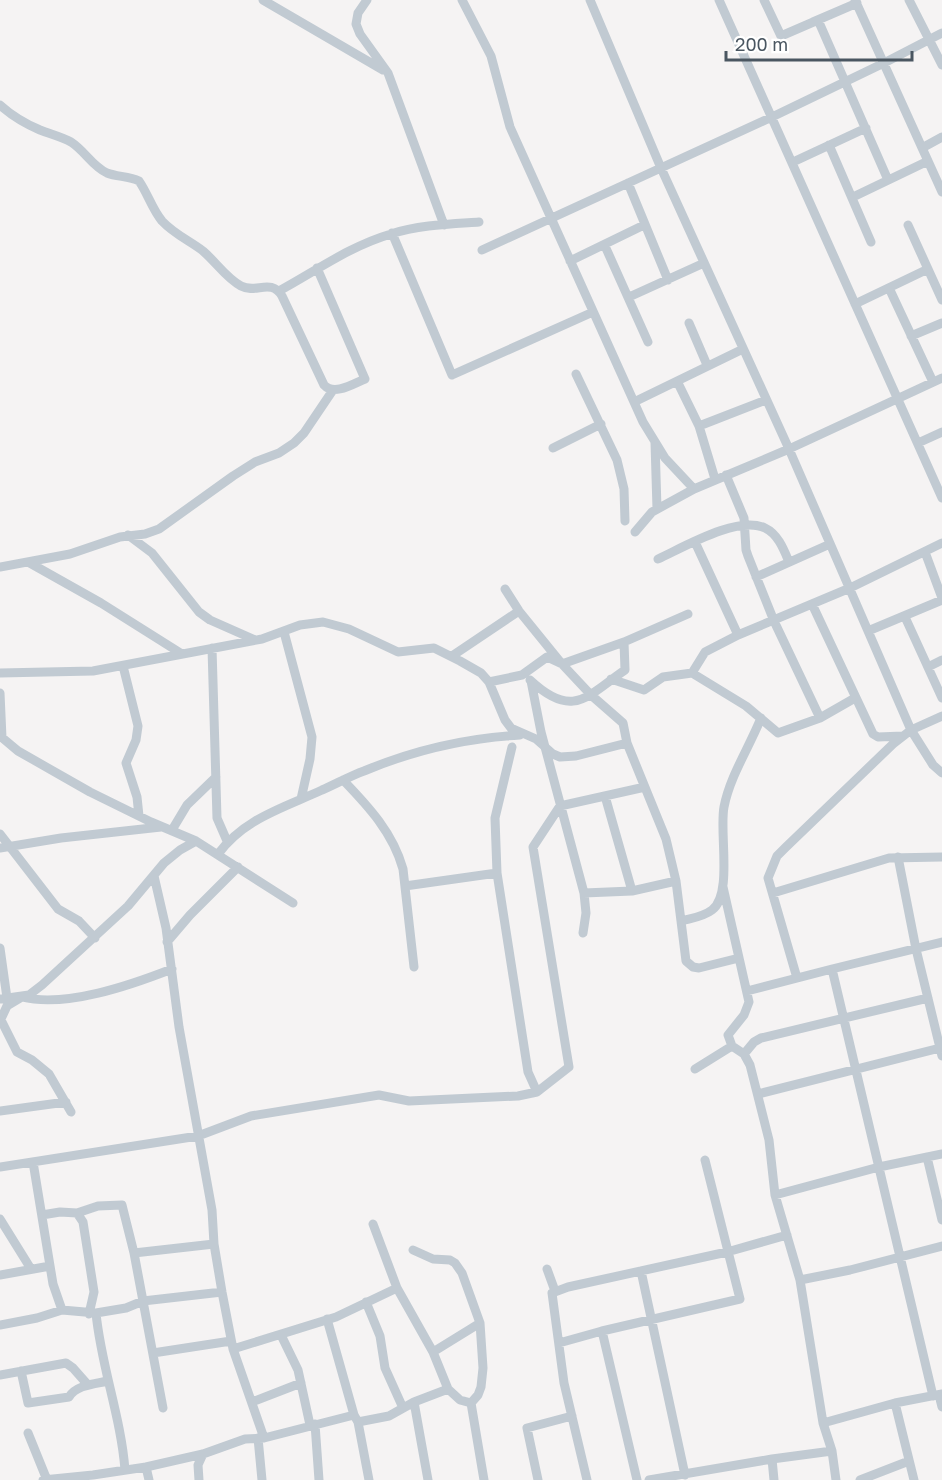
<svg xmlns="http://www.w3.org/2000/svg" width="942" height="1480" font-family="'Golos Text',sans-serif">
	<rect width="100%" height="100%" fill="#f5f3f3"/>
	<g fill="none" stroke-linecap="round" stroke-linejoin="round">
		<!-- minor -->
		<path stroke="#c1cad2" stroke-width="9" d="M263,0l120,70
			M367,0l-9,13 -2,11 4,10 28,39 56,152
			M462,0l29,56 19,71 133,295 22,36 29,31
			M590,0l71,168 128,281 122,281 22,35 9,8
			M719,0l223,498
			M764,0l17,36 37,-16 70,160
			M855,0l87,192
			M909,0l33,65
			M813,22l44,-19
			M0,105c11,10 26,19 40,25 10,4 22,7 31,12 14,9 21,24 36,31 10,4 22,3 32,8 9,13 13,28 23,40 12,13 28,20 41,30 13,11 23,27 38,35 15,8 30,-8 41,10l42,89c10,11 29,-1 41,-6l-48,-111
			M829,145l42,97
			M922,148l20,-11
			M793,162l73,-34
			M628,183l40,97
			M853,197l75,-36
			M908,225l34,75
			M392,233l60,142 141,-63
			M605,246l43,96
			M482,250l290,-133 112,-54 58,-30
			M570,261l74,-36
			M889,288l44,94
			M279,291c37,-20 71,-45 112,-57 27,-9 59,-10 88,-12
			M629,297l75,-34
			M855,304l73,-35
			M689,323l18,42
			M911,336l31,-13
			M576,374l41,86 7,29 1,32
			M677,381l22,45 16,53
			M634,402l109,-53
			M699,426l67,-26
			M655,442l2,67
			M918,443l24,-11
			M553,448l48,-24
			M726,475l18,43 2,32 2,6 26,65 46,97
			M635,532l17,-20 42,-23 95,-40 153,-71
			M128,535l24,18 47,59 11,8 43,19
			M695,542l43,93
			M925,552l17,46
			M658,559c26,-12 80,-44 107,-31 13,6 19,22 24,34
			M28,562l73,41 81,51
			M0,567l70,-13 50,-17 25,-3 14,-5 74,-53 22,-14 24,-9 15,-10 10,-10 29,-43
			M756,577l74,-33
			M505,589l14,22 43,53 29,31 32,28 4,20 39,96 10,42 10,80 7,6 6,1 40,-10
			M812,604l61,130 5,3 25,-1
			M905,617l37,81
			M868,631l74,-31
			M284,632l28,105 -2,22 -9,40
			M212,648l5,170 10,23
			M452,656l67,-45
			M123,666l15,60 -2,14 -10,23 11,34 2,19
			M928,667l14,-7
			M0,673l93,-2 169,-32 38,-14 23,-3 26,7 49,23 36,-4 26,13 21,12 8,9 16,38 6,8 25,11 17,15 7,3 16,-1 51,-13
			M692,673l13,-21 33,-17 112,-47 92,-45
			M611,679l33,11 19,-13 29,-4 54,33 32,27 42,-15 35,-20
			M530,680c43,40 57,16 95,-10l-1,-28
			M531,681l10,51 43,161 2,20 -3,20
			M489,682l33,-7 25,-18 15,7 62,-22 64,-28
			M0,693l2,45
			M0,736l18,15 72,41 61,30 45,19 97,62
			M343,780c26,27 50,53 60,89l11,98
			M605,796l27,95
			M172,830l15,-25 29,-28
			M0,834l58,75 21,12 16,17
			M0,848l61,-10 100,-11
			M218,854c27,-36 65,-46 104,-64 14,-6 28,-14 42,-19 50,-21 102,-33 156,-36
			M898,857l18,92 26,107
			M497,873l31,199 9,20
			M154,876l12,52 13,99 33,183 2,34 8,48 11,57 31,89
			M405,886l92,-13 -2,-55 17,-71
			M723,887l26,115 -5,13 -16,20 4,11 12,8 6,11 19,75 6,55 25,85 23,143 9,28 4,29
			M584,893l48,-2 44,-10
			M773,893l116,-35 53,-1
			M681,921c11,-3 22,-4 31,-11 21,-16 7,-78 12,-103 6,-31 25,-59 37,-89
			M167,942l23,-27 48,-48
			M0,948l7,50
			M797,978l-29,-100 9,-22 8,-8 108,-104 18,-14 31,-14
			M747,991l85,-22
			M0,999l29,-4 13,-10 86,-79 36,-43 16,-13 16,-9
			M1,1020l16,32 15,8 17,14 22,38
			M0,1021l7,-15 15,-9c44,11 109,-12 150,-28
			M744,1054l10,-12 7,-4 167,-40
			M695,1069l37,-23
			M758,1094l182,-46
			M0,1111l66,-9
			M927,1157l15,63
			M33,1162l20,122 9,26
			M0,1167l198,-31 53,-20 128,-21 30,6 109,-5 19,-4 32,-25 -36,-220 27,-41 85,-19
			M775,1195l104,-28 63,-13
			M77,1213l6,9 11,70 -5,22
			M42,1215l18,-3 17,1 21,-7 24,-1 12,48 29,155
			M0,1219l31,50
			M373,1224l24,64 36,64 15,37 12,11 11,3
			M413,1250l20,9 17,1 5,3 7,10 18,50 3,45 -2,19 -3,8 -7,8 13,77
			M134,1253l80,-9
			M547,1269l8,22
			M641,1271l44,204
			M0,1275l50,-9
			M800,1280l50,-10 92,-24
			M366,1302l14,34 5,32 18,40
			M96,1313c5,53 25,104 29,157
			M327,1319l27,96 4,7 11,58
			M0,1325l37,-7 25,-8 34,3 30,-5 17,-7 79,-9
			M602,1331l35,149
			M281,1335l17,35 12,55
			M559,1343l43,-12 138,-32 -35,-139
			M233,1349l103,-32 61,-29
			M433,1352l47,-29
			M153,1353l78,-12
			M21,1371l7,32 41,-6c7,-12 25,-13 39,-16
			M0,1375l66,-12 7,5 15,17
			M939,1395l3,12
			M933,1396l-101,-427 110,-27
			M252,1402l49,-19
			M414,1402l14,78
			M895,1403l19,77
			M358,1422l31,-6 25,-14 34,-13
			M823,1423l72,-20 47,-9
			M315,1424l4,56
			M28,1433l19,47
			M258,1438l4,42
			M772,1459l2,21
			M146,1467l3,13
			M43,1480l50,-5 53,-8 57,-13 42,-15 19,-1 90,-23
			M199,1480l-1,-15 5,-11
			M538,1480l-11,-52 45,-12
			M587,1480l-23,-97 -12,-90 16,-6 159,-35 60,-17
			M649,1480l123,-21 60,-8
			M860,1480l49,-19"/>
	</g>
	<!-- scale -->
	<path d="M726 51v9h186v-9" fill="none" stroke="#4a5661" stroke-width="3"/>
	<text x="735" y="51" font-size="18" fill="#4a5661" stroke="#ffffff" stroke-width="4.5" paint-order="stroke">200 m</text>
</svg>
